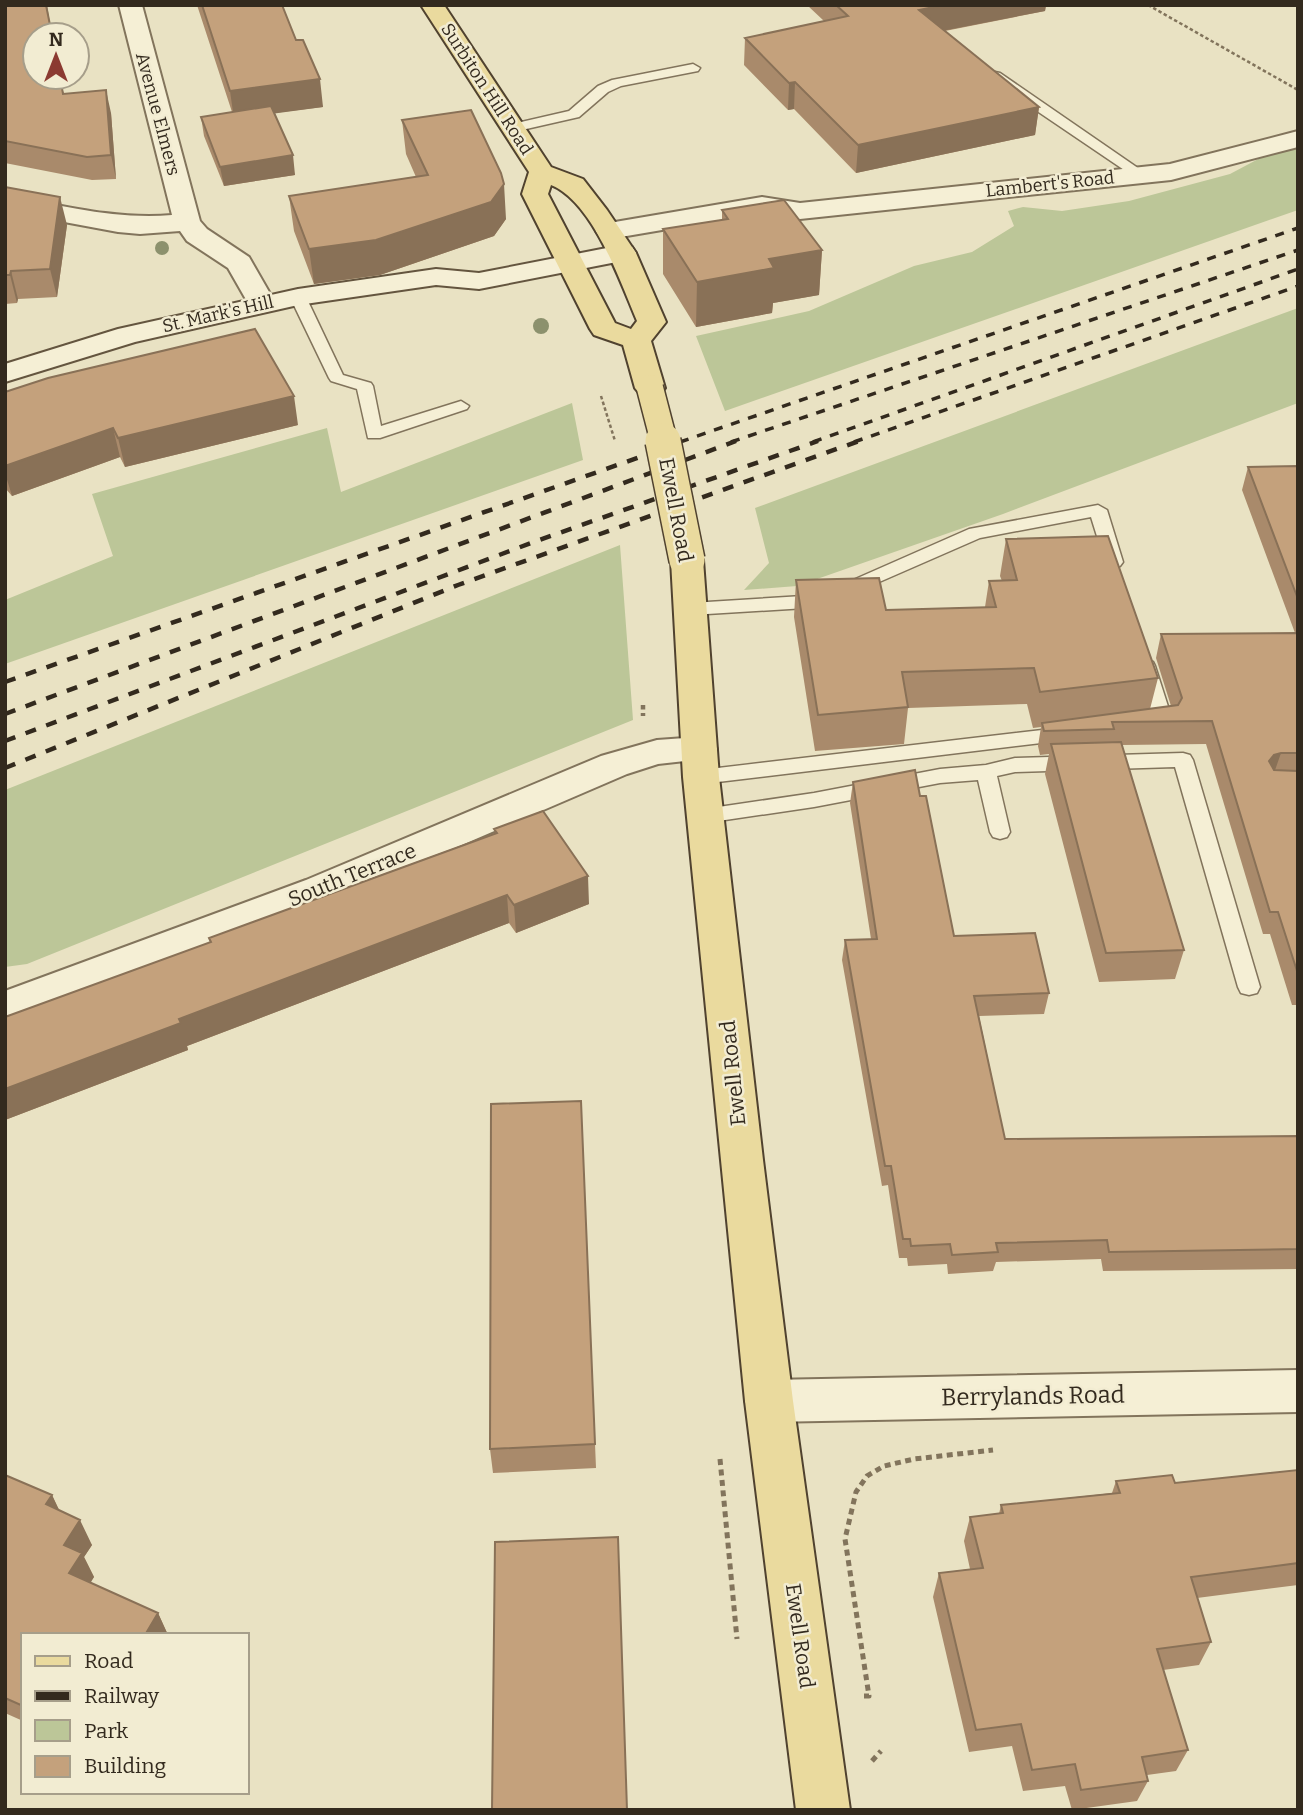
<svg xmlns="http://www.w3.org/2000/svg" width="1303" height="1815" font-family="Bitter,serif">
	<rect width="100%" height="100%" fill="#e9e2c3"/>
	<!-- green -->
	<path fill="#bcc698" d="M1298,148v62l-573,201 -29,-75 113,-25 105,-45 58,-14 42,-26 -6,-15 15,-4 39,4 67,-10 101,-27 32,-17z
		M1298,308v95l-295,111 -206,72 -53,4 25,-27 -14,-55z
		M572,403l11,57 -578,204v-64l108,-44 -21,-62 235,-66 14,64z
		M620,545l13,175 -606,244 -22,3v-177z"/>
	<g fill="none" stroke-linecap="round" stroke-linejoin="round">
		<defs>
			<path id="service" d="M693,64l7,4 -2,3 -77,15 -13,6 -29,25 -66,15 -7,-4 2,-3 61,-14 29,-25 14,-6z
				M995,72l5,1 148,102 -2,3h-10l-146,-99 -2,-3z
				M298,292l8,5 37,78 28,8 2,3 8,40 80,-25 8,5 -2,3 -87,29h-12l-11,-49 -26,-8 -2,-3 -39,-81z
				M1098,505l9,5 16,52 -3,4 -6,2 -9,-6 -14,-45 -111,21 -158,69 -131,8 -9,-6 9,-6 128,-8 150,-66z
				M1146,660l7,2 2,4 18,56 -3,5 -18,3 -7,-2 -3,-5 3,-5 7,-1 -15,-51 2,-4z
				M1068,727l7,2 3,5 -3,5 -374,45 -7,-2 -3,-5 3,-5 7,-2z
				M1183,753l7,2 3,5 67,227 -3,6 -8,2 -8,-2 -3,-6 -63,-220 -160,5 -18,4 13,56 -3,5 -7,2 -7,-2 -3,-5 -12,-52 -38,3 -126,24 -109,16 -7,-2 -3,-5 3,-5 7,-2 109,-16 126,-24 46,-4 29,-7z"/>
			<path id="minor" d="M119,5h23l58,216 7,8 42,28 27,47 -4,6 -10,2 -10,-2 -24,-42 -41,-27 -7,-10 -40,3 -22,-2 -113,-21v-16c56,10 110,25 167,20z
				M699,737l13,3 5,9 -5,9 -54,6 -31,10 -293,126 -329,123v-32l301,-111 295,-124 56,-16z
				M1298,1370v42l-529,10 -17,-6 -7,-15 7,-15 17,-6z"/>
			<path id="tertiary" d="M1298,131v16l-127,33 -371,39 -38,-6 -153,26 -9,-2 -4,-6 4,-6 9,-2 153,-26 38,6 370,-39z"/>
			<path id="secondary" d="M622,245l10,2 4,6 -4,6 -153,30 -43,-4 -138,20 -163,37 -130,40v-18l113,-35 180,-40 138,-20 43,4z"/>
			<path id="primary" d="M421,5h23l107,162 32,12 24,31 29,43 30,69 -15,19 14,47 -5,6 -10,3 -10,-3 -5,-6 -12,-43 -29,-10 -4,-6 -68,-135 7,-22zM551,185c42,17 69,96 86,136l-6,8 -16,-6 -67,-129z
				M687,550l11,3 5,7 16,217 44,383 30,241 57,409h-54l-51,-409 -24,-241 -38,-383 -12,-217 5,-7z"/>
		</defs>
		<!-- service casing -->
		<use href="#service" stroke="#82745c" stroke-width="3"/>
		<!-- minor casing -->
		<use href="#minor" stroke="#82745c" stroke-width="4"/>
		<!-- tertiary casing -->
		<use href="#tertiary" stroke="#82745c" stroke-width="4"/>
		<!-- secondary casing -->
		<use href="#secondary" stroke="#64553f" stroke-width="4"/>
		<!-- primary casing -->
		<use href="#primary" stroke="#50422f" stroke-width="4"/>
		<!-- path-far2 -->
		<path stroke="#82745c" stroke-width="2.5" stroke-dasharray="3.5 2.5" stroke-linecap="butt" d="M1148,5l150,85"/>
		<!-- path-far1 -->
		<path stroke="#82745c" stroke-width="4.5" stroke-dasharray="4.5 3.5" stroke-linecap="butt" d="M643,705v11"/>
		<!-- path -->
		<path stroke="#82745c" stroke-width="5" stroke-dasharray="6 4.5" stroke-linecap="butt" d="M720,1459l17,180
			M864,1696h5l-24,-157 11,-47 11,-16 17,-10 30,-7 79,-9
			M872,1761l9,-10"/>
		<!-- service -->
		<use href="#service" fill="#f5efd5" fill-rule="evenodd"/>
		<!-- minor -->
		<use href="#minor" fill="#f5efd5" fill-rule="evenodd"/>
		<!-- tertiary -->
		<use href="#tertiary" fill="#f5efd5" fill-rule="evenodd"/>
		<!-- secondary -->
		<use href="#secondary" fill="#f5efd5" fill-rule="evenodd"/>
		<!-- primary -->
		<use href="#primary" fill="#eada9e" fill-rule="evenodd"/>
		<!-- rail-far1 -->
		<path stroke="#332a1e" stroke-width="3.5" stroke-dasharray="9 9" stroke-linecap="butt" d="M680,442l618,-214
			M731,442l567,-192
			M813,442l485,-173
			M854,442l444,-156"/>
		<!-- rail -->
		<path stroke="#332a1e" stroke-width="4.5" stroke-dasharray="11 11" stroke-linecap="butt" d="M5,682l680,-241
			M5,714l731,-273
			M5,741l526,-198 287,-102
			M5,768l453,-183 401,-144"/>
		<defs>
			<path id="primary-bridge-far1" d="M650,388l14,54"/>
			<path id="primary-bridge" d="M663,441l24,119"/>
		</defs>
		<!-- primary-bridge-far1 casing -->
		<use href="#primary-bridge-far1" stroke="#50422f" stroke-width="29" stroke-linecap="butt"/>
		<!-- primary-bridge casing -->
		<use href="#primary-bridge" stroke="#50422f" stroke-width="38" stroke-linecap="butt"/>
		<!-- path-bridge -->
		<path stroke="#82745c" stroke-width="2.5" stroke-dasharray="3.5 2.5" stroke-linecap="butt" d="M601,396l14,45"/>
		<!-- primary-bridge-far1 -->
		<use href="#primary-bridge-far1" stroke="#eada9e" stroke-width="26"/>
		<!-- primary-bridge -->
		<use href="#primary-bridge" stroke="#eada9e" stroke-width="35"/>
	</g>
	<!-- trees -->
	<g fill="#8c916d">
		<circle cx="162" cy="248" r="7"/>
		<circle cx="541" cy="326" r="8"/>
	</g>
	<!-- wall -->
	<path fill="#a98a6b" d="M5,5h42l5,30h-17l29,58 47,20 5,66 -24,1 -87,-17z
		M197,5h85l41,102 -49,6 21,62 -71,11 -20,-50 -3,-19 31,-5z
		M807,5h239l-1,6 -100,20 94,76 -4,28 -179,38 -62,-64 -6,1 -44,-45 1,-27 79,-17z
		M402,120l104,99 -12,17 -114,39 -66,9 -20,-53 -5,-35 127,-19 -10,-23z
		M5,187l62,38 -10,72 -39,2 -1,4 -12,1z
		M722,210l100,40 -3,45 -46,8 -1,10 -76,14 -33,-53v-45l59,-9z
		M5,392l293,33 -173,42 -5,-10 -108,39 -7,-8z
		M1298,466v539h-6l-22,-71h-7l-57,-190 -84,1 62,205 -9,29 -76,3 -54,-208 4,-20 -9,1 -2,-9 3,-19 -8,1 -6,-24 -119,4 -4,36 -89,7 -21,-134 2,-37 90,30 99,-3 4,-26h13l-2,-5 6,-37 152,139 -8,31 21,-3 -15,-48 5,-24 134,-1 -53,-143 6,-23z
		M853,782l67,14 34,140 95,57 -5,21 -65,2 26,123 293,-3v133l-195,2 -2,-12 -105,3 -3,9 -45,3 -1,-10 -39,2 -1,-8h-8l-11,-73 -6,1 -40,-226 3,-20 26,-1 -21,-136z
		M494,829l95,75 -73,29 -7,-10 -322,123 1,4 -183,70 205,-178 -1,-4 286,-105z
		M581,1101l15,367 -103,5 -3,-24z
		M1298,1470v115l-101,13 14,44 -12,23 -36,5 25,80 -12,21 -29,4 1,6 -11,20 -65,9 -7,-24 -42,5 -11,-45 -43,6 -36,-155 6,-24 31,-4 -6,-28 6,-24 29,-3 2,-9 111,-12 4,-12 59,2z
		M5,1475l47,20 7,16 33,34 -8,12 10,20 -4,5 68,31 10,22h-145v86l-18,-8z"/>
	<!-- shaded-wall -->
	<path fill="#897157" d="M943,5h103l-1,6 -129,25 3,-26z
		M320,79l3,28 -89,12 -4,-28z
		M795,82l-1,27 -6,1 1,-27z
		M106,90l5,23 5,66 -5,-24z
		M1039,107l-4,28 -179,38 2,-28z
		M293,155l2,20 -71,11 -4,-19z
		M504,184l2,35 -12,17 -114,39 -66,9 -5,-35z
		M60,197l7,28 -10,72 -7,-28z
		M822,250l-3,45 -46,8 -1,10 -76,14 1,-45 72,-23z
		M11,271l7,28 -1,4 -7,-28z
		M294,396l4,29 -173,42 -7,-29z
		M113,428l7,29 -108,39 -7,-23v-7z
		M1281,753l-8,23 -4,-15 5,-6z
		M588,876l1,28 -73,29 -2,-28z
		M507,895l2,28 -322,123 1,4 -183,70v-31l174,-70z
		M52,1495l12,25 -18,-16z
		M80,1520l12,25 -8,12 10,20 -12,20 -13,-24 -5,-28z
		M158,1613l10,22h-23z"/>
	<!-- building -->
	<path fill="#c4a17c" stroke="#897157" stroke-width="2" d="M5,5h41l6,30h-17v42h25l3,17 43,-4 5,65 -24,2 -82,-16z
		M202,5h80l14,35h7l17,39 -90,12z
		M836,5h107l-24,5 120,97 -181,38 -63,-63 -6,1 -44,-45 103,-22z
		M271,106l22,49 -73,12 -19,-50z
		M471,110l30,63 3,11 -13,18 -115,38 -67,9 -20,-53 139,-21 -26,-55z
		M5,187l55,10 -10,72 -39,2 -1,4h-5z
		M784,200l38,50 -53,9 5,9 -77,14 -34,-53 65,-10 -6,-9z
		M255,329l39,67 -176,42 -5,-10 -108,38v-74l43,-14z
		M1298,466v133l-50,-132z
		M1108,536l50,142 -118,14 -6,-24 -132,4 6,35 -90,8 -22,-135 83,-2 7,32 110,-3 -7,-26 28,-1 -11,-41z
		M1298,633v120h-17l-7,2 -5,6 5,9 24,1v203l-20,-62h-8l-58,-191 -100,1 2,7 -70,2 -2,-8 136,-18 4,-7 -21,-64z
		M1121,742l63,208 -78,3 -55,-209z
		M915,770l5,26h6l28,140 81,-3 14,60 -75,3 31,143 293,-3v113l-189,3 -2,-12 -111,3 2,9 -46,3 -2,-11 -39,2 -1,-7h-7l-12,-73h-6l-40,-226 32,-1 -24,-157z
		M543,811l45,65 -74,29 -7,-10 -328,124 2,4 -176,66v-72l206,-75 -2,-4 288,-105 -3,-4z
		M581,1101l14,343 -105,5 1,-345z
		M1298,1470v93l-107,14 20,65 -54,7 31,101 -46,7 6,24 -67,9 -6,-26 -43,6 -11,-46 -45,6 -37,-157 44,-5 -13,-51 33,-4 -2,-8 119,-12 -4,-12 56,-6 3,8z
		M5,1475l47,20 -6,9 34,16 -16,25 18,8 -13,20 89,40 -13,22h-122v71l-18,-8z
		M618,1537l9,273h-135l3,-268z"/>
	<g text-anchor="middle" stroke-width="5" stroke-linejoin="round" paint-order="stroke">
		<!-- far-street labels -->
		<g font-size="18" fill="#332a1e" stroke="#f2ecd2">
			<text transform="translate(487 89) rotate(57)" y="6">Surbiton Hill Road</text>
			<text transform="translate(158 114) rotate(75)" y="6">Avenue Elmers</text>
			<text transform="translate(1050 184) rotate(-6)" y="6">Lambert's Road</text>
			<text transform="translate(218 314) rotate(-13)" y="6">St. Mark's Hill</text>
		</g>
		<!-- street labels -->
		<g font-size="21" fill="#332a1e" stroke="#f2ecd2">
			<text transform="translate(676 510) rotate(79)" y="7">Ewell Road</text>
			<text transform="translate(352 875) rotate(-22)" y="7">South Terrace</text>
			<text transform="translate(733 1073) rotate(-96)" y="7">Ewell Road</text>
			<text transform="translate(800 1636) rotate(82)" y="7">Ewell Road</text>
		</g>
		<!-- near-street labels -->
		<g font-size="24" fill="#332a1e" stroke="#f2ecd2">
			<text transform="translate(1033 1396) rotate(-1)" y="8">Berrylands Road</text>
		</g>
	</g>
	<!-- border -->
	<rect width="1303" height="1815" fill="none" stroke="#332a1e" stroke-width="14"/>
	<!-- legend -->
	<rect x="21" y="1633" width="228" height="161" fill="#f2ecd2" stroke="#a69e8a" stroke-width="2"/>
	<rect x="35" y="1656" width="35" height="10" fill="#eada9e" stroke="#a69e8a" stroke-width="2"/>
	<text x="84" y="1668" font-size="21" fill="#332a1e">Road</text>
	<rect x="35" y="1691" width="35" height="10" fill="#332a1e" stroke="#a69e8a" stroke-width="2"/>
	<text x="84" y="1703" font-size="21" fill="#332a1e">Railway</text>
	<rect x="35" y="1720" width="35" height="21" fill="#bcc698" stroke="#a69e8a" stroke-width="2"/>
	<text x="84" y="1738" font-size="21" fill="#332a1e">Park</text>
	<rect x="35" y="1756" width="35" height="21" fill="#c4a17c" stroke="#a69e8a" stroke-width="2"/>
	<text x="84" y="1773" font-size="21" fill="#332a1e">Building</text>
	<!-- north arrow -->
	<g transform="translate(56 56)"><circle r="33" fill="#f2ecd2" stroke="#a69e8a" stroke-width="2"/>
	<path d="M0-5L12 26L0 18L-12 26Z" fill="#8b3a31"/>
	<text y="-10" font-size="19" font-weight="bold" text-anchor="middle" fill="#332a1e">N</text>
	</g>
</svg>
